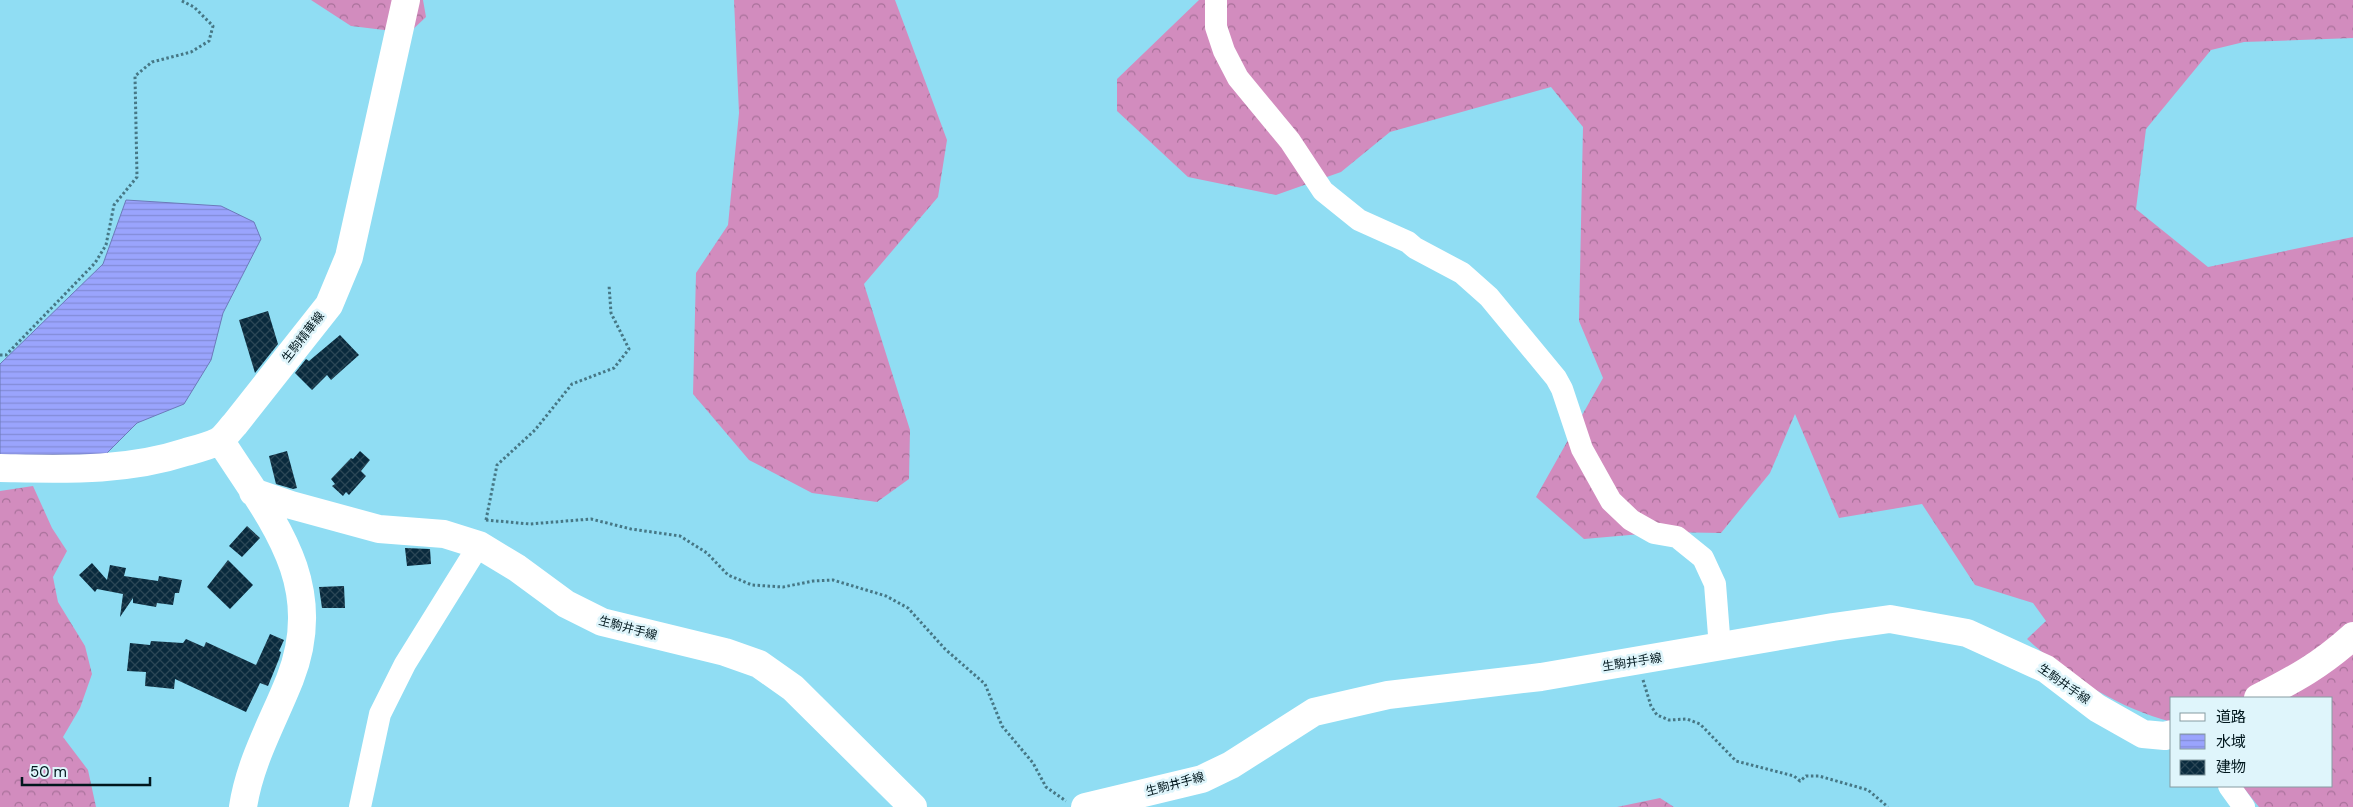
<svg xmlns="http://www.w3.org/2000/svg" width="2353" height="807" font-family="'DM Sans','Noto Sans JP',sans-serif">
	<defs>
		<pattern id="forest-crowns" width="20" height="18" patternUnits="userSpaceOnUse" patternTransform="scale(1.25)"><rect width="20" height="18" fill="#d28cbe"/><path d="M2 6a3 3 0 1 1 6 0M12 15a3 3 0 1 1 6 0" fill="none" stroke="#a8719a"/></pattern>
		<pattern id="water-rules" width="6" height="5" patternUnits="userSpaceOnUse" patternTransform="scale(1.25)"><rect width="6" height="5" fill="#9aa4fd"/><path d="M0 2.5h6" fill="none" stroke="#838cd8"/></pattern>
		<pattern id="building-cross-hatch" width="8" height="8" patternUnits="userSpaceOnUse" patternTransform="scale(1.25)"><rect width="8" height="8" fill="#092a3d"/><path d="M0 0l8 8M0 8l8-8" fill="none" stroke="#2b4756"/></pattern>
	</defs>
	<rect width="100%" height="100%" fill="#90ddf3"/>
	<!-- forest -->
	<path fill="url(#forest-crowns)" d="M311,0h112l3,17 -17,16 -58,-7z
		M734,0h161l52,140 -9,57 -74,87 46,146 -1,49 -32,23 -65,-9 -63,-33 -56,-66 3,-121 32,-48 11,-112z
		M1199,0h1154v38l-109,4 -33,8 -65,79 -10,80 72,58 145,-30v570h-94l-17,-21h90v-88h-160v24c-54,-14 -104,-46 -145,-83l19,-18 -13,-18 -58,-18 -53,-81 -83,14 -44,-104 -25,59 -49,60 -57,-1 -80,7 -48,-42 67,-119 -24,-57 4,-194 -32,-40 -161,45 -49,40 -65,23 -88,-18 -71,-66v-32z
		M33,486l19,42 15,23 -14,26 5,25 27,44 7,28 -12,34 -17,29 25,33 8,37h-96v-316z
		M1660,798l14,9h-57z"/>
	<!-- water -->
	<path fill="url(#water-rules)" stroke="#6c7aba" d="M126,200l95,6 33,16 7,17 -38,74 -12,47 -27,44 -47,19 -31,31 -106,1v-91l103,-100z"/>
	<!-- building -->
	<path fill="url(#building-cross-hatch)" d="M268,311l10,33 -23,29 -16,-53z
		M340,335l19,20 -28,25 -4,-5 -15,15 -17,-17 11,-14 3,2z
		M287,451l10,37 -4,1 -17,-5 -7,-28z
		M360,451l10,9 -9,11 5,5 -17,19 -3,-3 -3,4 -11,-10 3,-2 -4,-5 20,-21 2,1z
		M247,526l13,12 -18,19 -13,-11z
		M405,548l25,1 1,15 -24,2z
		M228,560l25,25 -23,24 -23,-22z
		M92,563l15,17 3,-15 16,3 -2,8 34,5 1,-5 23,4 -3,13h-4l-2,12 -16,-2 -1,4 -23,-4v-5l-13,19 3,-23 -26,-5 -2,3 -16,-17z
		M344,586l1,22h-23l-3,-21z
		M270,634l14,6 -5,11 2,1 -2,7 -11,27 -8,-3 -14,29 -71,-33 -1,10 -29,-3 1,-14 -19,-1 3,-28 20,2 1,-4 32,2 3,-4 18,8 2,-5 50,23z"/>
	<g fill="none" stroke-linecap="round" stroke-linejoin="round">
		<!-- path -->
		<path stroke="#467785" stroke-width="3" stroke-dasharray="2.5 2.5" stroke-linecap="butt" d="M0,355h6l89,-92 11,-18 8,-40 23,-28 -2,-101 17,-14 39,-10 18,-11 4,-15 -19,-19 -14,-7
			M486,520l44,4 61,-5 40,10 49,7 27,17 21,22 24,10 31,2 30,-6 20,-1 53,16 22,12 37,41 40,35 17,42 31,37 13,24 20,14
			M486,520l11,-55 38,-35 37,-46 42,-16 15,-19 -18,-36 -2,-28
			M1643,680l8,26 6,9 12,5 18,-1 13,5 36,37 58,15 6,5 6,-5h13l49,14 20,17"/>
		<!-- minor -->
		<path stroke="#fff" stroke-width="22" d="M1216,0v27l8,24 14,27 52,63 33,50 36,29 49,22 7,6 47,25 27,24 67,81 6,11 20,60 29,52 20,19 23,13 23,4 26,21 12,26 5,64
			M2229,786l15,21
			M360,807l20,-93 25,-50 74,-119"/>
		<!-- major -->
		<path stroke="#fff" stroke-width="28" d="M220,440c50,78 108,142 70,239 -17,43 -40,82 -47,128
			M0,468c63,1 125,4 186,-16 11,-3 23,-6 33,-11 6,-4 11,-12 16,-17l94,-119 20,-48 57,-257
			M253,492l38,13 88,24 65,5 35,11 38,23 49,36 36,18 123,30 34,12 34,24 120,119
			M2258,698c37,-19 63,-33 95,-62
			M1085,807l117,-28 29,-14 83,-53 74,-17 153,-18 292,-50 57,-8 77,14 79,36 51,39 46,26 22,2 7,-2"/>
	</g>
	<g text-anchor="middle" stroke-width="5" stroke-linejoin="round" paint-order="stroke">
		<!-- street labels -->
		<g font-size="12" fill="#01171d" stroke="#dff5fb">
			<text transform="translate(303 337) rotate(-52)" y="4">生駒精華線</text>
			<text transform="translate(628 628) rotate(15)" y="4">生駒井手線</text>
			<text transform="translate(1632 662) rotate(-9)" y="4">生駒井手線</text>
			<text transform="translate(2064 684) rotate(35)" y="4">生駒井手線</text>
			<text transform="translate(1175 784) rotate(-15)" y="4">生駒井手線</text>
		</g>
	</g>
	<!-- legend -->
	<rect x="2170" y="697" width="162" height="90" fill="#dff5fb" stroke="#869ca2"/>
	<rect x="2180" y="713" width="25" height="8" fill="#ffffff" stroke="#869ca2"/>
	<text x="2216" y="722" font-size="15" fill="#01171d">道路</text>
	<rect x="2180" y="734" width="25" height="15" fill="url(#water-rules)" stroke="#869ca2"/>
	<text x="2216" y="747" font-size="15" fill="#01171d">水域</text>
	<rect x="2180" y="760" width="25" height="15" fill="url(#building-cross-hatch)" stroke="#869ca2"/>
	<text x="2216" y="772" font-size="15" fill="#01171d">建物</text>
	<!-- scale -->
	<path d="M22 777v8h128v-8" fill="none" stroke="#01171d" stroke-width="2.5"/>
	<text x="30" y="777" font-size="15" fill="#01171d" stroke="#dff5fb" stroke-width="4" paint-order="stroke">50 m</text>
</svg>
